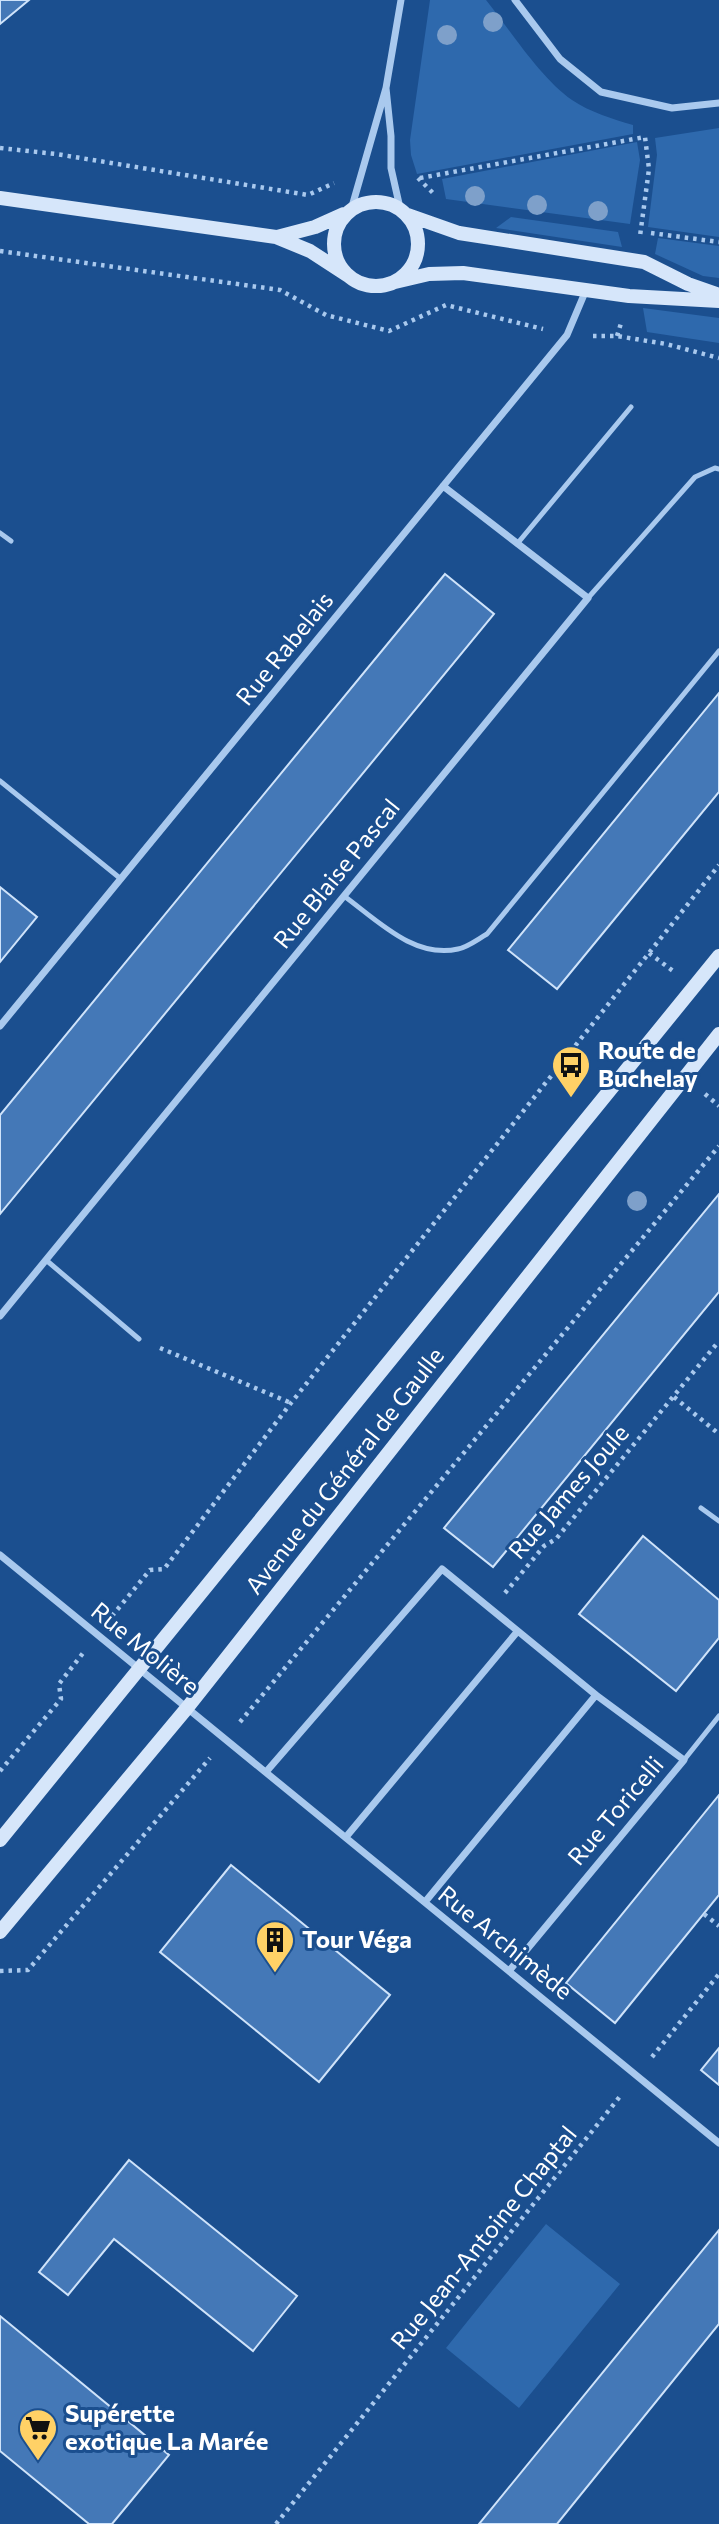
<svg xmlns="http://www.w3.org/2000/svg" width="719" height="2524" font-family="Commissioner,sans-serif">
	<rect width="100%" height="100%" fill="#1b4f8f"/>
	<!-- green -->
	<path fill="#2e69ad" d="M430,0h56c24,30 55,79 86,100 18,12 40,19 61,25v9l-216,40 -6,-19 -1,-15z
		M719,128v109l-71,-10 9,-72 -2,-17z
		M637,142l3,18 -10,64 -184,-25 -4,-20z
		M511,217l107,15 4,15 -126,-19z
		M658,238l61,8v32l-16,-2 -48,-22z
		M643,308l76,10v25l-72,-11z
		M546,2224l74,60 -101,124 -73,-60z"/>
	<!-- building -->
	<path fill="#4478b7" stroke="#cfe3fa" stroke-width="2" d="M0,0h29l-29,24z
		M445,574l49,40 -494,600v-99z
		M719,693v99l-162,197 -49,-39z
		M0,887l37,30 -37,45z
		M719,1194v98l-226,275 -49,-39z
		M643,1536l76,64v38l-43,53 -97,-77z
		M719,1795v100l-104,128 -49,-40z
		M231,1865l159,130 -71,87 -159,-130z
		M719,2048v37l-18,-15z
		M129,2160l168,136 -44,55 -139,-112 -46,56 -29,-23z
		M719,2230v94l-162,200h-78z
		M0,2316l169,139 -57,69h-23l-89,-73z"/>
	<g fill="none" stroke-linecap="round" stroke-linejoin="round">
		<!-- path -->
		<path stroke="#a9c9ee" stroke-width="4.5" stroke-dasharray="3.5 5" stroke-linecap="butt" d="M0,148l56,6 252,41 26,-12
			M418,178l16,16
			M420,178l225,-41 4,32 -9,67
			M651,233l68,9
			M0,251l280,39 46,25 63,16 57,-26 97,24
			M593,336h24l49,8 53,14
			M617,336l5,-16
			M649,953l24,18
			M705,1094l14,12
			M160,1348l131,55
			M674,1397l45,37
			M505,1593l39,-47 12,-7 163,-198
			M112,1616l38,-46 14,-1 127,-166 428,-538
			M240,1722l479,-576
			M0,1771l61,-72 -2,-15 24,-31
			M704,1914l15,12
			M0,1971l28,-1 182,-212
			M652,2057l67,-83
			M276,2524l346,-430"/>
		<!-- lane -->
		<path stroke="#a9c9ee" stroke-width="5" d="M0,533l11,8
			M517,544l114,-137
			M588,598l107,-121 20,-9 4,1
			M0,781l121,98
			M344,896c33,24 70,63 114,53 10,-2 20,-10 29,-15l232,-283
			M46,1260l93,79
			M701,1508l18,13
			M684,1760l35,-44"/>
		<!-- street -->
		<path stroke="#a9c9ee" stroke-width="7" d="M515,0l45,59 41,33 71,16 47,-5
			M386,88l15,-88
			M351,210l35,-122 5,48v32l9,40
			M0,1026l567,-691 19,-45
			M0,1316l588,-718 -145,-112
			M0,1555l719,588
			M266,1772l176,-203 154,126 88,65 -175,211
			M346,1837l171,-205
			M425,1902l171,-207"/>
		<!-- secondary -->
		<path stroke="#d6e6fa" stroke-width="14" d="M0,198l276,39 34,14 43,28
			M334 244a42 42 0 1 1 84 0a42 42 0 1 1-84 0Z
			M408,215l51,18 185,29 44,22 31,11
			M277,237l38,-10 29,-13
			M395,282l34,-8 34,-1 166,23 90,5
			M0,1840l719,-884
			M0,1932l187,-224 532,-674"/>
	</g>
	<!-- trees -->
	<g fill="#7ea0ca">
		<circle cx="493" cy="22" r="10"/>
		<circle cx="447" cy="35" r="10"/>
		<circle cx="475" cy="196" r="10"/>
		<circle cx="537" cy="205" r="10"/>
		<circle cx="598" cy="211" r="10"/>
		<circle cx="637" cy="1201" r="10"/>
	</g>
	<!-- icons -->
	<defs>
		<symbol id="bus-pin" viewBox="-11 -11 22 30"><path d="M0 17L-7.5 6A9.5 9.5 0 1 1 7.5 6Z" fill="#ffd166" stroke="#1b4f8f"/><path d="M-5-6H5V4H4V6H2V4H-2V6H-4V4H-5ZM-3.5-4V0h7V-4ZM-3.5 1.2v1.5H-2V1.2ZM2 1.2v1.5H3.5V1.2Z" fill="#111"/></symbol>
		<symbol id="building-pin" viewBox="-11 -11 22 30"><path d="M0 17L-7.5 6A9.5 9.5 0 1 1 7.5 6Z" fill="#ffd166" stroke="#1b4f8f"/><path d="M-4-6H4V6H1V3H-1V6H-4ZM-2.5-4.3h1.7v1.8h-1.7ZM.8-4.3h1.7v1.8H.8ZM-2.5-1h1.7V.8h-1.7ZM.8-1h1.7V.8H.8Z" fill="#111"/></symbol>
		<symbol id="supermarket-pin" viewBox="-11 -11 22 30"><path d="M0 17L-7.5 6A9.5 9.5 0 1 1 7.5 6Z" fill="#ffd166" stroke="#1b4f8f"/><path d="M-6-5.5h2.5l.6 2H6L4.5 2H-2.5L-4.4-4H-6ZM-1.5 3.2a1.3 1.3 0 1 0 .1 0ZM3 3.2a1.3 1.3 0 1 0 .1 0Z" fill="#111"/></symbol>
	</defs>
	<g fill-rule="evenodd">
		<use href="#bus-pin" x="549" y="1043" width="44" height="60"/>
		<use href="#building-pin" x="253" y="1918" width="44" height="60"/>
		<use href="#supermarket-pin" x="16" y="2406" width="44" height="60"/>
	</g>
	<g text-anchor="middle" stroke-width="6" stroke-linejoin="round" paint-order="stroke">
		<!-- street labels -->
		<g font-size="24" fill="#fff" stroke="#1b4f8f">
			<text transform="translate(285 649) rotate(-51)" y="8">Rue Rabelais</text>
			<text transform="translate(337 874) rotate(-51)" y="8">Rue Blaise Pascal</text>
			<text transform="translate(345 1471) rotate(-52)" y="8">Avenue du Général de Gaulle</text>
			<text transform="translate(569 1492) rotate(-49)" y="8">Rue James Joule</text>
			<text transform="translate(145 1649) rotate(39)" y="8">Rue Molière</text>
			<text transform="translate(616 1811) rotate(-50)" y="8">Rue Toricelli</text>
			<text transform="translate(505 1943) rotate(39)" y="8">Rue Archimède</text>
			<text transform="translate(484 2238) rotate(-51)" y="8">Rue Jean-Antoine Chaptal</text>
		</g>
		<!-- poi labels -->
		<g font-size="24" font-weight="bold" fill="#fff" stroke="#1b4f8f" text-anchor="start">
			<text x="598" y="1059">Route de<tspan x="598" dy="28">Buchelay</tspan></text>
			<text x="302" y="1948">Tour Véga</text>
			<text x="65" y="2422">Supérette<tspan x="65" dy="28">exotique La Marée</tspan></text>
		</g>
	</g>
</svg>
